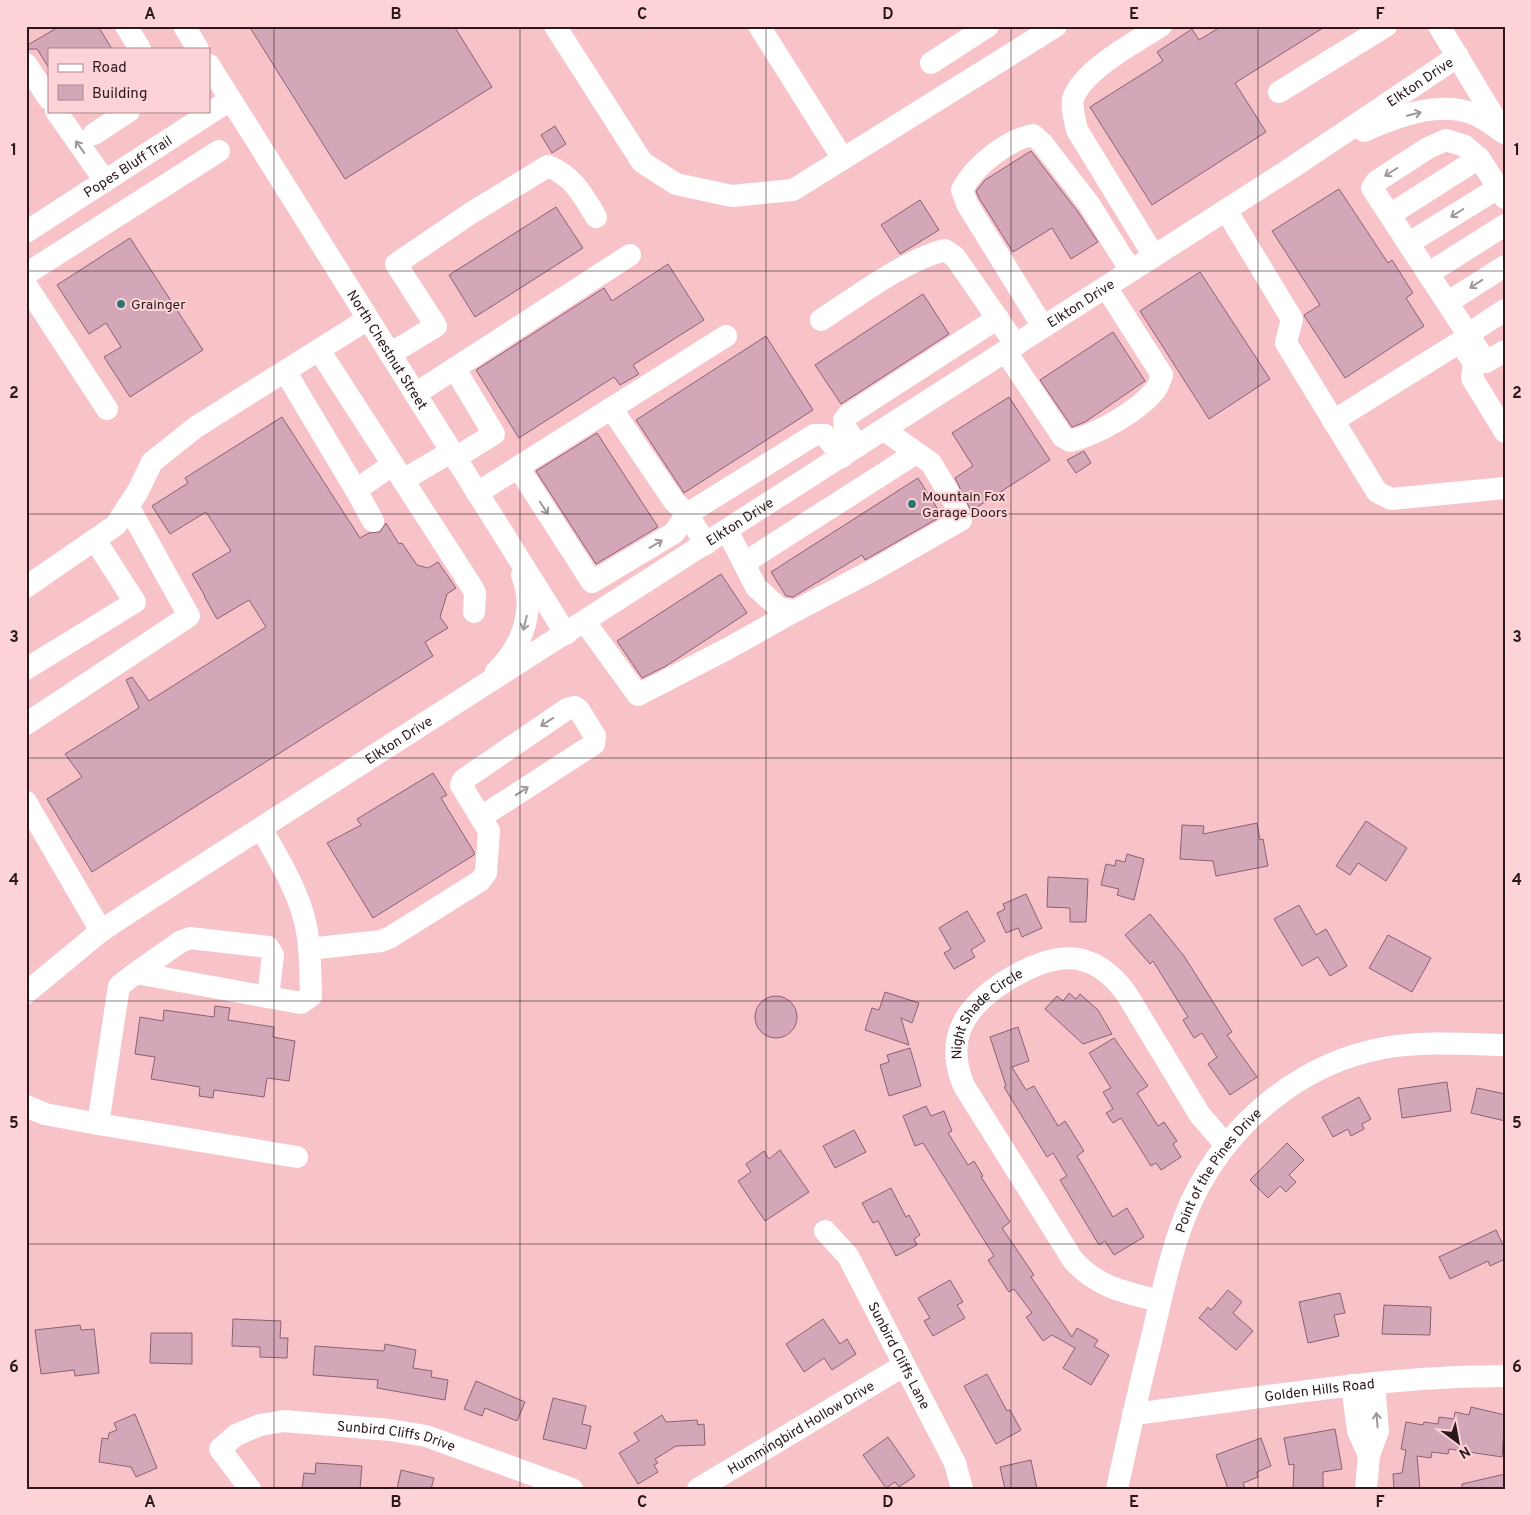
<svg xmlns="http://www.w3.org/2000/svg" width="1531" height="1515" font-family="Overpass,sans-serif">
	<rect width="100%" height="100%" fill="#f7c3c8"/>
	<!-- building -->
	<path fill="#d3a6b8" stroke="#8b6173" d="M60,26h38l14,23h-63v19l-12,-19h-11v-3z
		M249,26h205l38,61 -147,92z
		M1222,26h104l-91,57 31,49 -114,73 -62,-98 73,-46 -6,-9 35,-23 7,11z
		M555,126l11,18 -14,9 -11,-18z
		M1031,151l47,61 20,30 -27,17 -19,-31 -39,24 -34,-54 -3,-7 9,-11z
		M1339,189l49,74 4,-3 21,33 -7,5 18,28 -79,52 -40,-61 -1,-2 16,-10 -48,-74z
		M920,200l19,30 -39,24 -19,-29z
		M556,207l27,41 -108,69 -26,-42z
		M130,238l73,112 -73,47 -26,-40 17,-10 -15,-24 -17,11 -32,-49z
		M668,264l36,56 -71,45 6,9 -19,11 -6,-8 -95,61 -43,-68 128,-82 8,13z
		M1200,272l70,107 -61,40 -69,-108z
		M923,294l26,40 -108,70 -26,-39z
		M1113,332l32,49 -60,41 -13,5 -32,-47z
		M766,336l47,74 -129,83 -48,-73z
		M1009,397l41,63 -79,51 -16,-33 18,-12 -21,-33z
		M282,417l78,121 9,-5 11,-1 6,-9 13,21 3,-1 15,22 11,3 10,-6 18,26 -9,6 -7,23 8,11 -23,14 8,14 -341,216 -45,-73 35,-22 -17,-23 74,-46 -13,-28 6,-3 17,24 117,-74 -17,-27 -32,19 -13,-23h1l-13,-22 39,-23 -25,-39 -36,22 -18,-28 36,-23 -3,-5z
		M597,433l61,94 -62,37 -60,-93z
		M1084,451l7,12 -15,10 -9,-13z
		M918,478l24,38 -77,44 -3,-5 -69,42 -7,-1 -15,-24z
		M721,574l26,39 -81,53 -24,12 -25,-37z
		M433,773l14,22 -6,3 33,54v3l-101,63 -46,-75 34,-18 -4,-6z
		M1366,821l41,27 -21,33 -28,-18 -8,12 -14,-9z
		M1257,823l3,17 3,-1 5,27 -52,10 -3,-15 -33,-2 2,-34 22,1 -1,8z
		M1127,854l17,5 -10,41 -17,-5 2,-6 -18,-4 5,-21 9,2 1,-6 9,2z
		M1048,877l40,2 -2,43h-16v-14l-23,-1z
		M1026,894l16,34 -20,9 -4,-9 -12,5 -9,-20 8,-4 -2,-5z
		M1299,905l17,30 10,-6 21,37 -17,10 -12,-19 -16,9 -28,-47z
		M967,911l18,30 -14,9 4,7 -21,12 -10,-16 7,-4 -12,-21z
		M1150,914l34,42 48,76 -5,3 30,42 -27,18 -22,-31 9,-7 -15,-24 -8,5 -11,-18 5,-3 -35,-56 -3,3 -25,-29z
		M1388,935l43,23 -19,34 -43,-24z
		M885,992l34,11 -7,20 -11,-5 8,27 -44,-15 7,-22 7,2z
		M1069,993l7,6 4,-5 18,16 14,24 -29,10 -38,-35 12,-13 6,5z
		M755 1017a21 21 0 1 1 42 0a21 21 0 1 1-42 0Z
		M215,1006l15,2 -2,12 46,7 -1,10 22,4 -6,40 -22,-3 -3,19 -50,-7 -1,8 -14,-2 1,-9 -49,-8 4,-22 -20,-3 5,-37 23,4 1,-11 50,7z
		M1018,1027l11,34 -17,6 14,23 8,-4 24,40 7,-5 19,30 -7,5 36,61 14,-9 17,29 -30,18 -9,-14 -6,4 -39,-65 7,-4 -14,-23 -6,4 -43,-70 2,-1 -16,-49z
		M1114,1038l34,48 -11,7 21,33 6,-4 13,19 -4,3 8,13 -20,13 -5,-7 -5,3 -30,-48 -8,5 -7,-10 7,-4 -10,-17 8,-4 -22,-35z
		M910,1048l11,38 -32,10 -9,-31 9,-3 -2,-7z
		M1447,1082l4,29 -49,7 -4,-29z
		M1477,1088l28,6v27l-34,-8z
		M1359,1097l12,22 -9,5 2,5 -13,7 -3,-7 -15,8 -11,-20z
		M926,1106l5,10 13,-5 8,20 -4,2 20,32 6,-4 9,15 -2,1 29,45 -8,6 32,47 -3,2 41,60 5,-9 21,12 -4,6 15,9 -18,30 -28,-17 12,-20 -23,-13 -9,6 -17,-24 6,-4 -18,-24 -5,3 -21,-32 6,-4 -71,-113 -8,3 -12,-30z
		M854,1130l12,22 -31,16 -12,-22z
		M1287,1143l17,17 -15,15 7,7 -10,10 -6,-6 -12,12 -18,-18z
		M780,1150l29,42 -44,29 -27,-40 13,-9 -5,-8 18,-13 5,8z
		M891,1188l15,29 3,-2 11,20 -6,4 3,6 -21,11 -18,-35 -5,2 -11,-20z
		M1496,1230l9,19v10l-15,7 -2,-5 -38,18 -11,-22z
		M950,1280l13,22 -6,3 8,13 -32,18 -9,-15 6,-3 -12,-20z
		M1228,1290l14,12 -9,11 20,18 -17,19 -37,-32 9,-11 3,3z
		M1340,1293l5,20 -11,2 5,21 -31,7 -9,-41z
		M1384,1305l47,2 -1,28 -48,-1z
		M233,1319l48,2 -1,17h8l-1,20 -27,-1v-10l-28,-1z
		M823,1319l17,25 7,-5 9,15 -24,16 -8,-12 -20,14 -18,-28z
		M80,1325l1,5 13,-1 5,44 -24,3 -1,-6 -33,4 -6,-44z
		M151,1333h41v31l-42,-1z
		M385,1344l31,6 -3,18 19,3 -1,6 17,3 -3,20 -68,-12 1,-8 -65,-5 2,-29 69,5z
		M987,1374l20,37 3,-1 11,20 -25,14 -32,-58z
		M476,1381l49,21 -8,19 -32,-13 -3,8 -18,-7z
		M553,1398l33,8 -4,18 9,2 -5,23 -43,-10z
		M1471,1407l34,8 -3,42 -53,-8 -1,5 -16,-2 -1,6 -14,-2 3,33h-26l-1,-15 9,-1 4,-23 -5,-1 5,-27 17,3 1,-3 14,2 1,-7 15,2 1,-7 14,3z
		M135,1414l22,54 -21,9 -5,-10 -32,-5 3,-24 6,1 1,-6 8,-3 -3,-7z
		M662,1415l4,7 31,-2 1,5 6,-1 1,21 -29,1 -21,13 3,4 -4,2 4,7 -20,12 -19,-31 20,-12 -5,-8z
		M1335,1429l7,40 -19,3v17h-30l1,-25 -5,1 -5,-27z
		M888,1437l27,39 -16,11 -4,-5 -9,6 -23,-33z
		M1261,1438l10,28 -14,6 1,5 -15,6 2,6h-17l-12,-34z
		M1031,1460l6,29h-32l-5,-22z
		M316,1463l46,3 -2,23h-58l2,-16 11,1z
		M401,1470l33,8 -3,11h-34z
		M1505,1474v15h-43v-5z"/>
	<g fill="none" stroke-linecap="round" stroke-linejoin="round">
		<!-- minor -->
		<g stroke="#fff" stroke-width="22">
			<path d="M126,26l14,23"/>
			<path d="M184,26l14,23"/>
			<path d="M555,26l87,136 34,22 56,12 61,-6 263,-164"/>
			<path d="M759,26l84,133"/>
			<path d="M1439,26l61,101"/>
			<path d="M931,63l57,-37"/>
			<path d="M26,64l23,35"/>
			<path id="s1" d="M209,65l357,569"/>
			<path d="M1279,92l107,-66"/>
			<path d="M56,111l49,70"/>
			<path d="M1364,131c31,-14 73,-30 107,-18 12,4 23,13 33,20"/>
			<path d="M94,134l35,-23"/>
			<path d="M1505,198l-26,-40 -14,-12 -19,-6 -18,8 -51,33 -5,7 114,174 19,-11"/>
			<path d="M1226,210l66,109 -6,24 91,149 14,7 114,-11"/>
			<path d="M1391,214l88,-56"/>
			<path id="s2" d="M26,232l204,-132"/>
			<path d="M1409,243l89,-55"/>
			<path d="M1154,256l-77,-126c-2,-10 -6,-21 -4,-31 9,-29 63,-57 88,-73"/>
			<path d="M1429,273l76,-48"/>
			<path d="M26,274l193,-123"/>
			<path d="M26,285l81,124"/>
			<path d="M1448,302l57,-36"/>
			<path d="M821,320c35,-23 84,-60 124,-70l10,7 61,88"/>
			<path d="M1043,327l-76,-123 -5,-14c11,-23 46,-51 71,-55l9,8 47,61 42,67"/>
			<path d="M1468,334l37,-24"/>
			<path d="M319,350l153,237 3,6 -1,19"/>
			<path d="M1006,352l57,85 7,4c26,-6 69,-30 86,-52 3,-4 4,-10 6,-14l-56,-88"/>
			<path d="M390,354l46,-28 -40,-62 75,-51 77,-47c25,10 35,29 48,51"/>
			<path d="M455,369l39,65 -39,24"/>
			<path d="M285,371l83,-52"/>
			<path d="M415,394l215,-139"/>
			<path d="M1333,421l127,-79 14,21 -2,15 33,54"/>
			<path d="M858,446l-13,-19 -1,-7 4,-5 150,-97"/>
			<path d="M518,467l74,115 82,-49 13,-19 -13,-13 -63,-93"/>
			<path d="M403,480l48,-28"/>
			<path d="M356,490l17,31"/>
			<path d="M477,493l249,-157"/>
			<path d="M727,530l29,57 23,21 16,3 82,-43 84,-48 -7,-18 -23,-39 -47,-33"/>
			<path d="M706,544l-19,-30 127,-79h11l17,22"/>
			<path d="M744,563l172,-110"/>
			<path d="M26,587l90,-62 22,-34 14,-29 44,-35 89,-56 71,119 36,-25"/>
			<path d="M585,622l53,73 89,-46 68,-38"/>
			<path d="M26,669l109,-67 -40,-62"/>
			<path d="M496,672c26,-25 40,-62 26,-97"/>
			<path d="M26,724l163,-108 -61,-110"/>
			<path d="M26,802l75,129"/>
			<path d="M261,828c15,27 32,54 41,83 9,27 8,57 9,85l-10,7 -165,-30 -17,13 -21,138 199,33"/>
			<path d="M309,949l72,-8 8,-3 91,-57 6,-8 3,-42 -28,-46 2,-5 104,-71 8,-2 4,3 16,26 -1,8 -113,73"/>
			<path d="M136,973l44,-31 10,-4 78,9 5,8 -5,42"/>
			<path id="s3" d="M26,993l75,-62 27,-18 1162,-744 168,-113"/>
			<path d="M26,1106l19,8 53,10"/>
			<path id="s4" d="M825,1231l23,25 107,207 7,26"/>
			<path id="s5" d="M1160,1301c-33,-8 -64,-14 -87,-41l-109,-174c-21,-49 3,-82 45,-107 45,-27 82,-33 117,14l74,122 25,29"/>
			<path d="M1352,1385l6,46 11,24"/>
			<path id="s6" d="M1133,1414c124,-15 247,-38 372,-38"/>
			<path id="s7" d="M250,1489l-30,-40 16,-14 24,-10 24,-4 106,9 36,6 146,53"/>
			<path id="s8" d="M698,1489l205,-123"/>
			<path id="s9" d="M1117,1489c11,-51 22,-101 35,-152 11,-46 20,-94 40,-137 36,-76 108,-137 192,-152 39,-7 81,-4 121,-3"/>
			<path d="M1366,1489l3,-34 9,-24 -4,-48"/>
		</g>
	</g>
	<!-- one-way arrows -->
	<defs><path id="oneway-shaft" d="M-6 0H5M1.5-3L5.5 0L1.5 3" fill="none" stroke-width="1.6" stroke-linecap="round" stroke-linejoin="round" transform="scale(1.25)"/></defs>
	<g stroke="#9f9798">
		<use href="#oneway-shaft" transform="translate(1414 114) rotate(-13)"/>
		<use href="#oneway-shaft" transform="translate(80 147) rotate(-126)"/>
		<use href="#oneway-shaft" transform="translate(1391 172) rotate(148)"/>
		<use href="#oneway-shaft" transform="translate(1457 213) rotate(148)"/>
		<use href="#oneway-shaft" transform="translate(1476 284) rotate(147)"/>
		<use href="#oneway-shaft" transform="translate(544 508) rotate(57)"/>
		<use href="#oneway-shaft" transform="translate(656 544) rotate(-31)"/>
		<use href="#oneway-shaft" transform="translate(525 623) rotate(104)"/>
		<use href="#oneway-shaft" transform="translate(547 722) rotate(147)"/>
		<use href="#oneway-shaft" transform="translate(522 791) rotate(-33)"/>
		<use href="#oneway-shaft" transform="translate(1377 1420) rotate(-95)"/>
	</g>
	<!-- grid -->
	<path fill="none" stroke="#2a181a" stroke-width="1" stroke-opacity="0.55" d="M274,26v1463M520,26v1463M766,26v1463M1011,26v1463M1258,26v1463M26,271h1479M26,514h1479M26,758h1479M26,1001h1479M26,1244h1479"/>
	<!-- markers -->
	<g fill="#2c7573" stroke="#fdd3d7" stroke-width="2">
		<circle cx="121" cy="304" r="5"/>
		<circle cx="912" cy="504" r="5"/>
	</g>
	<g text-anchor="middle" stroke-width="4" stroke-linejoin="round" paint-order="stroke">
		<!-- street labels -->
		<g font-size="14" fill="#2a181a" stroke="#fdd3d7">
			<text dy="5" stroke="none"><textPath href="#s3" startOffset="1666">Elkton Drive</textPath></text>
			<text dy="5" stroke="none"><textPath href="#s2" startOffset="121">Popes Bluff Trail</textPath></text>
			<text dy="5" stroke="none"><textPath href="#s3" startOffset="1261">Elkton Drive</textPath></text>
			<text dy="5" stroke="none"><textPath href="#s1" startOffset="336">North Chestnut Street</textPath></text>
			<text dy="5" stroke="none"><textPath href="#s3" startOffset="856">Elkton Drive</textPath></text>
			<text dy="5" stroke="none"><textPath href="#s3" startOffset="451">Elkton Drive</textPath></text>
			<text dy="5" stroke="none"><textPath href="#s5" startOffset="389">Night Shade Circle</textPath></text>
			<text dy="5" stroke="none"><textPath href="#s9" startOffset="338">Point of the Pines Drive</textPath></text>
			<text dy="5" stroke="none"><textPath href="#s4" startOffset="146">Sunbird Cliffs Lane</textPath></text>
			<text dy="5" stroke="none"><textPath href="#s6" startOffset="188">Golden Hills Road</textPath></text>
			<text dy="5" stroke="none"><textPath href="#s8" startOffset="120">Hummingbird Hollow Drive</textPath></text>
			<text dy="5" stroke="none"><textPath href="#s7" startOffset="235">Sunbird Cliffs Drive</textPath></text>
		</g>
		<!-- poi labels -->
		<g font-size="14" fill="#2a181a" stroke="#fdd3d7" text-anchor="start">
			<text x="131" y="309">Grainger</text>
			<text x="922" y="501">Mountain Fox<tspan x="922" dy="16">Garage Doors</tspan></text>
		</g>
	</g>
	<!-- border -->
	<rect width="1531" height="1515" fill="none" stroke="#fdd3d7" stroke-width="55"/>
	<!-- legend -->
	<rect x="48" y="48" width="162" height="65" fill="#fdd3d7" stroke="#a9888b"/>
	<rect x="58" y="64" width="25" height="8" fill="#ffffff" stroke="#a9888b"/>
	<text x="92" y="72" font-size="15" fill="#2a181a">Road</text>
	<rect x="58" y="85" width="25" height="15" fill="#d3a6b8" stroke="#a9888b"/>
	<text x="92" y="98" font-size="15" fill="#2a181a">Building</text>
	<!-- north arrow -->
	<g transform="translate(1458 1442) rotate(148)" stroke="#fdd3d7" stroke-width="4" paint-order="stroke">
	<path d="M0-4L9 19L0 12L-9 19Z" fill="#2a181a"/>
	<text y="-8" font-size="14" font-weight="bold" text-anchor="middle" fill="#2a181a">N</text>
	</g>
	<rect x="28" y="28" width="1476" height="1460" fill="none" stroke="#2a181a" stroke-width="2"/>
	<g font-size="16" text-anchor="middle" font-weight="bold" fill="#2a181a">
		<text x="150" y="19">A</text>
		<text x="396" y="19">B</text>
		<text x="642" y="19">C</text>
		<text x="888" y="19">D</text>
		<text x="1134" y="19">E</text>
		<text x="1380" y="19">F</text>
		<text x="14" y="155">1</text>
		<text x="1517" y="155">1</text>
		<text x="14" y="398">2</text>
		<text x="1517" y="398">2</text>
		<text x="14" y="642">3</text>
		<text x="1517" y="642">3</text>
		<text x="14" y="885">4</text>
		<text x="1517" y="885">4</text>
		<text x="14" y="1128">5</text>
		<text x="1517" y="1128">5</text>
		<text x="14" y="1372">6</text>
		<text x="1517" y="1372">6</text>
		<text x="150" y="1507">A</text>
		<text x="396" y="1507">B</text>
		<text x="642" y="1507">C</text>
		<text x="888" y="1507">D</text>
		<text x="1134" y="1507">E</text>
		<text x="1380" y="1507">F</text>
	</g>
</svg>
